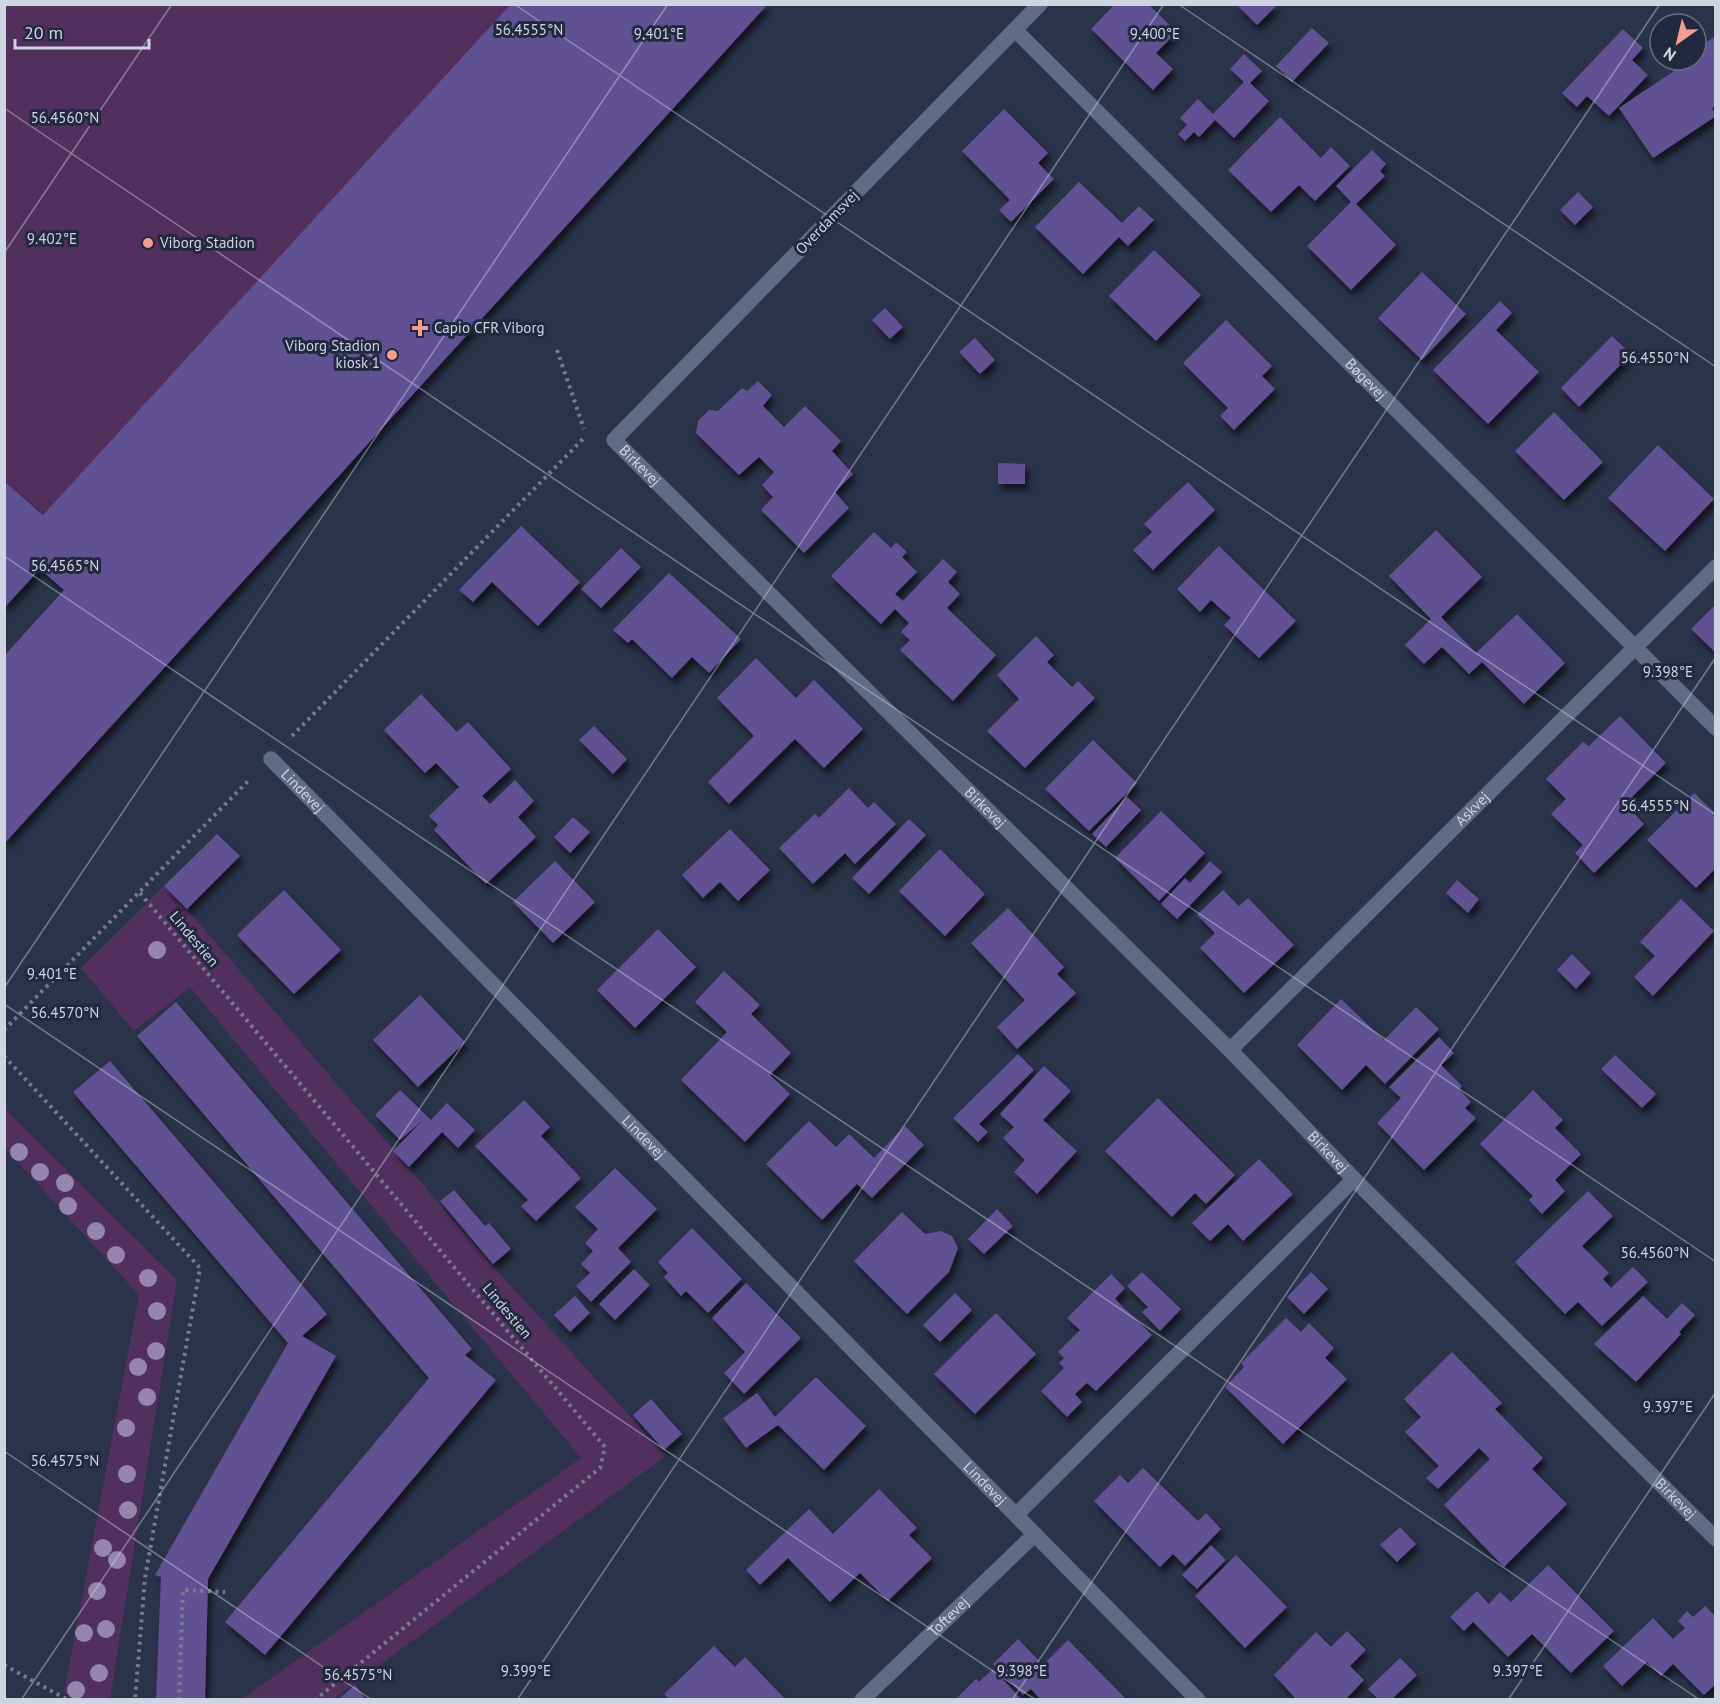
<svg xmlns="http://www.w3.org/2000/svg" width="1720" height="1704" font-family="'PT Sans',sans-serif">
	<defs>
		<filter id="shadow"><feDropShadow dx="3.5" dy="6" stdDeviation="3" flood-color="#0009"/></filter>
	</defs>
	<rect width="100%" height="100%" fill="#2b334a"/>
	<!-- green -->
	<path fill="#52305e" d="M4,5h507l-468,510 -38,-34z
		M164,886l23,23 303,354 176,193 -333,243h-91l339,-241 -391,-471 -56,44 -53,-63z
		M5,1109l172,171 -67,419h-31l-15,-6 75,-398 -134,-147z"/>
	<!-- building -->
	<path fill="#605192" filter="url(#shadow)" d="M511,4h257l-764,840v-188l60,-66 -24,-21 -36,39v-127l39,34z
		M1115,4h33l29,28 -21,21 17,16 -20,21 -62,-61z
		M1236,4h38l2,2 -19,19z
		M1312,28l17,15 -37,39 -16,-16z
		M1623,29l20,19 -11,12 16,15 -39,41 -22,-20 -10,11 -15,-14z
		M1716,36v70l-4,2 4,8 -63,42 -34,-50 55,-37 -3,-5 9,-6h16v-11z
		M1244,54l18,17 -12,12 19,18 -35,37 -19,-18 -16,17 -5,-5 -9,9 -7,-7 9,-9 -7,-7 18,-19 15,15 31,-32 -14,-13z
		M1004,109l44,44 -10,10 16,16 -43,43 -12,-12 11,-10 -48,-49z
		M1280,117l41,41 10,-11 19,19 -35,35 -16,-16 -28,27 -43,-42z
		M1372,150l14,14 -6,7 5,5 -29,28 40,41 -45,45 -44,-44 44,-44 -15,-16z
		M1079,182l43,41 17,-17 15,14 -26,26 -9,-9 -36,37 -48,-47z
		M1578,192l15,15 -18,18 -15,-15z
		M1154,250l47,45 -45,46 -47,-45z
		M1422,272l44,42 -44,46 -44,-42z
		M1500,301l12,12 -16,17 43,42 -51,52 -55,-54z
		M885,308l18,19 -13,12 -18,-19z
		M1226,320l46,46 -10,10 13,13 -41,41 -14,-14 8,-8 -45,-45z
		M1612,336l19,18 -52,53 -18,-19z
		M975,338l20,22 -15,14 -21,-22z
		M758,381l14,14 -9,11 21,21 21,-21 36,35 -9,10 21,23 -18,18 14,16 -45,45 -43,-43 12,-13 -11,-12 12,-13 -15,-15 -20,18 -43,-42 2,-12 11,-11 9,1 24,-23 5,3z
		M1554,412l49,50 -39,38 -49,-49z
		M1658,445l56,54 -49,52 -57,-53z
		M998,463l27,1v20h-27z
		M1188,482l27,28 -62,60 -20,-20 19,-18 -8,-8z
		M521,526l59,56 -42,44 -46,-44 -19,20 -14,-12z
		M1436,530l46,47 -41,40 35,36 41,-39 48,49 -41,41 -42,-42 -13,12 -27,-27 -18,17 -19,-19 26,-26 -42,-43z
		M874,532l17,16 5,-6 11,10 -5,5 15,15 -22,22 8,7 40,-42 14,13 -9,10 12,12 -13,14 49,47 -43,46 -53,-51 10,-10 -9,-8 8,-9 -14,-14 -14,15 -50,-48z
		M1219,546l77,75 -37,37 -35,-33 7,-7 -20,-18 -11,12 -23,-23z
		M621,548l20,19 -40,41 -20,-19z
		M669,573l72,66 -32,34 -17,-16 -20,21 -40,-39 -4,4 -15,-13z
		M1716,604v49l-25,-24z
		M1036,636l18,19 -7,7 25,25 6,-6 17,17 -70,70 -38,-37 32,-32 -22,-24z
		M756,658l40,40 18,-18 49,49 -39,39 -29,-29 -66,65 -21,-22 46,-46 -37,-38z
		M421,694l36,38 11,-10 43,47 -29,27 8,8 25,-24 19,21 -16,16 18,20 -50,47 -52,-54 4,-5 -9,-9 30,-29 -23,-24 -11,10 -41,-43z
		M1620,716l46,47 -41,41 19,20 -50,49 -19,-20 8,-8 -32,-31 15,-15 -20,-20 37,-37 6,4z
		M594,726l33,33 -14,15 -34,-34z
		M1093,740l44,43 -48,48 -44,-42z
		M849,788l19,20 6,-6 22,22 -41,40 -10,-11 -32,31 -34,-36 36,-34 4,4z
		M1694,793l22,21v54l-20,20 -49,-48z
		M1127,797l14,13 -35,37 -14,-13z
		M1161,811l44,42 -46,48 -44,-43z
		M573,817l17,15 -20,21 -16,-16z
		M909,819l17,16 -57,59 -17,-16z
		M730,829l40,41 -32,31 -18,-19 -17,16 -21,-23z
		M217,834l23,22 -53,53 -23,-23z
		M940,849l45,45 -40,42 -46,-45z
		M555,861l40,41 -42,41 -40,-41z
		M1210,861l12,11 -45,47 -16,-15 24,-26 5,5z
		M1457,880l22,19 -11,14 -22,-20z
		M284,890l57,60 -47,44 -57,-59z
		M1223,890l16,16 9,-8 46,47 -50,48 -44,-45 15,-15 -18,-18z
		M1681,899l33,32 -61,65 -19,-19 21,-21 -15,-14z
		M1008,908l56,59 -7,7 19,19 -59,56 -20,-22 28,-27 -54,-57z
		M658,929l38,38 -61,61 -38,-38z
		M1572,954l19,19 -15,16 -19,-19z
		M724,971l36,34 -9,9 40,39 -21,22 20,19 -45,48 -64,-62 46,-48 -32,-30z
		M420,995l45,47 -47,45 -45,-47z
		M1341,999l43,41 32,-33 23,22 -54,55 -19,-19 -24,25 -45,-45z
		M176,1002l296,347 -7,6 31,25 -231,275 -40,-33 204,-244 -292,-342z
		M1439,1037l15,16 -13,12 21,21 -3,3 12,13 -6,6 11,10 -52,52 -47,-47 24,-25 -12,-11z
		M1018,1054l16,16 -55,54 9,8 -10,10 -25,-24z
		M1615,1055l41,39 -14,14 -41,-39z
		M110,1061l217,253 -25,22 34,20 -128,223 -3,121h-49l5,-123 -6,-2 133,-232 -215,-251z
		M1044,1066l27,25 -28,29 34,31 -40,43 -23,-22 11,-12 -22,-22 11,-11 -14,-13z
		M400,1090l31,30 16,-17 28,27 -17,18 -16,-16 -33,35 -16,-16 30,-31 -23,20 -25,-25z
		M1533,1090l30,30 -8,8 26,26 -26,26 10,11 -23,23 -13,-14 4,-4 -53,-52z
		M1158,1098l77,77 -29,29 -11,-11 -23,24 -67,-66z
		M524,1100l26,27 -9,9 40,42 -45,43 -15,-15 7,-6 -53,-54z
		M809,1121l27,26 13,-13 25,24 31,-32 19,19 -52,53 -15,-14 -35,36 -56,-56z
		M1259,1159l34,35 -50,47 -15,-17 -18,17 -18,-18z
		M615,1168l42,41 -39,39 13,14 -40,40 -15,-16 14,-13 -9,-9 12,-13 -8,-8 13,-14 -23,-22z
		M454,1190l31,36 4,-3 22,26 -18,15 -53,-63z
		M1588,1191l25,25 -31,30 27,27 -6,6 8,9 22,-21 15,15 -46,44 -24,-24 -13,12 -50,-52z
		M997,1209l16,17 -29,28 -16,-15z
		M902,1212l23,22 16,-3 11,5 6,12 -9,24 -42,42 -53,-53z
		M692,1228l50,51 -34,34 -22,-22 -5,5 -17,-19 4,-4 -10,-11z
		M634,1269l16,16 -35,35 -16,-16z
		M1142,1272l39,37 -21,22 -18,-19 6,-5 -21,-21z
		M1311,1272l17,17 -24,25 -17,-17z
		M1111,1274l14,14 -10,11 37,36 -56,56 -9,-8 -12,11 7,8 -15,15 -26,-26 23,-23 -5,-5 5,-5 -6,-6 22,-22 -13,-12z
		M746,1283l55,55 -57,56 -20,-21 21,-21 -33,-34z
		M955,1293l17,17 -32,32 -17,-17z
		M575,1296l15,17 -20,19 -16,-17z
		M1643,1296l24,23 15,-16 13,12 -16,17 2,2 -45,48 -42,-38z
		M996,1313l40,41 -61,60 -41,-40z
		M1286,1318l15,14 8,-9 25,25 -9,10 22,21 -64,65 -58,-57 19,-20 -3,-4z
		M1452,1352l50,51 -7,6 48,49 -11,11 35,35 -63,63 -60,-62 46,-46 -11,-11 -41,41 -12,-11 13,-12 -34,-34 16,-15 -17,-18z
		M816,1377l50,49 -42,44 -46,-45 -32,23 -23,-30 34,-25 18,24z
		M651,1399l31,35 -18,16 -31,-35z
		M1143,1468l55,53 8,-8 15,16 -36,37 -12,-12 -13,13 -66,-66 26,-26 8,8z
		M879,1489l38,39 -8,7 23,23 -44,43 -28,-28 -30,29 -42,-44 -28,27 -14,-15 63,-61 24,25z
		M1400,1527l16,17 -19,18 -17,-17z
		M1211,1545l15,15 -29,29 -15,-14z
		M1236,1555l51,52 -42,41 -50,-52z
		M1548,1565l66,66 -43,42 -39,-39 -24,23 -35,-35 -9,9 -14,-14 27,-26 12,13 11,-12 11,10z
		M1705,1606l11,11v67l-12,11 -31,-31 -12,12 -14,-14 -25,24 -19,-20 50,-48 20,21 12,-11 -7,-7 9,-10 6,6z
		M1347,1631l19,19 -16,16 14,14 -19,20h-48l-23,-25 42,-43 15,15z
		M1018,1639l25,26 25,-25 59,60h-86l-10,-11 -8,6 -30,-31z
		M714,1646l21,21 10,-10 41,43h-116l-6,-6z
		M1400,1658l17,17 -26,25h-12l-11,-11z
		M993,1669l29,31h-67l21,-21 3,3z
		M355,1685l11,15h-28z"/>
	<g fill="none" stroke-linecap="round" stroke-linejoin="round">
		<defs>
			<g id="street">
				<path id="s1" d="M1040,4l-426,436 616,610 124,129 362,360"/>
				<path id="s2" d="M1015,30l701,698"/>
				<path id="s3" d="M271,759l927,941"/>
				<path id="s4" d="M1230,1050l486,-483"/>
				<path d="M1016,1515l338,-336"/>
				<path id="s5" d="M862,1700l173,-166"/>
			</g>
		</defs>
		<!-- street casing -->
		<use href="#street" stroke="#484f62" stroke-width="16"/>
		<!-- path -->
		<path stroke="#767c90" stroke-width="4" stroke-dasharray="3 4.5" stroke-linecap="butt" d="M557,350l27,79
			M292,736l291,-297
			M140,893l465,554 -5,21 -285,232
			M4,1030l245,-250
			M4,1056l196,212 -55,310 -10,122
			M4,1665l64,35
			M179,1700l4,-110 42,2"/>
		<!-- street -->
		<use href="#street" stroke="#626b85" stroke-width="15"/>
	</g>
	<!-- trees -->
	<g fill="#9685ac">
		<circle cx="157" cy="950" r="9"/>
		<circle cx="19" cy="1152" r="9"/>
		<circle cx="40" cy="1172" r="9"/>
		<circle cx="65" cy="1183" r="9"/>
		<circle cx="68" cy="1206" r="9"/>
		<circle cx="96" cy="1231" r="9"/>
		<circle cx="116" cy="1255" r="9"/>
		<circle cx="148" cy="1278" r="9"/>
		<circle cx="157" cy="1311" r="9"/>
		<circle cx="156" cy="1351" r="9"/>
		<circle cx="138" cy="1367" r="9"/>
		<circle cx="147" cy="1397" r="9"/>
		<circle cx="126" cy="1428" r="9"/>
		<circle cx="127" cy="1474" r="9"/>
		<circle cx="128" cy="1510" r="9"/>
		<circle cx="103" cy="1548" r="9"/>
		<circle cx="117" cy="1560" r="9"/>
		<circle cx="97" cy="1591" r="9"/>
		<circle cx="106" cy="1629" r="9"/>
		<circle cx="84" cy="1633" r="9"/>
		<circle cx="99" cy="1673" r="9"/>
		<circle cx="76" cy="1690" r="9"/>
	</g>
	<!-- ticks -->
	<path fill="none" stroke="#cfd4e3" stroke-width="1.5" stroke-opacity="0.45" d="M514,4l1202,811M1178,4l538,363M4,108l1712,1154M4,253l168,-249M4,556l1696,1144M4,988l664,-984M4,1004l1032,696M4,1451l368,249M21,1700l1143,-1696M517,1700l1143,-1696M1012,1700l704,-1043M1508,1700l208,-308"/>
	<!-- markers -->
	<g fill="#f59d8f" stroke="#22293f" stroke-width="2">
		<circle cx="148" cy="243" r="6"/>
		<path d="M417 319h6v6h6v6h-6v6h-6v-6h-6v-6h6z"/>
		<circle cx="392" cy="355" r="6"/>
	</g>
	<g text-anchor="middle" stroke-width="6" stroke-linejoin="round" paint-order="stroke">
		<!-- street labels -->
		<g font-size="15" fill="#cfd4e3" stroke="#22293f">
			<text transform="translate(827 222) rotate(-46)" y="5">Overdamsvej</text>
			<text dy="5" stroke="none"><textPath href="#s2" startOffset="495">Bøgevej</textPath></text>
			<text dy="5" stroke="none"><textPath href="#s1" startOffset="646">Birkevej</textPath></text>
			<text dy="5" stroke="none"><textPath href="#s3" startOffset="45">Lindevej</textPath></text>
			<text dy="5" stroke="none"><textPath href="#s1" startOffset="1132">Birkevej</textPath></text>
			<text dy="5" stroke="none"><textPath href="#s4" startOffset="342">Askvej</textPath></text>
			<text transform="translate(194 939) rotate(50)" y="5">Lindestien</text>
			<text dy="5" stroke="none"><textPath href="#s3" startOffset="531">Lindevej</textPath></text>
			<text dy="5" stroke="none"><textPath href="#s1" startOffset="1618">Birkevej</textPath></text>
			<text transform="translate(507 1311) rotate(50)" y="5">Lindestien</text>
			<text dy="5" stroke="none"><textPath href="#s3" startOffset="1017">Lindevej</textPath></text>
			<text dy="5" stroke="none"><textPath href="#s1" startOffset="2109">Birkevej</textPath></text>
			<text dy="5" stroke="none"><textPath href="#s5" startOffset="120">Toftevej</textPath></text>
		</g>
		<!-- poi labels -->
		<g font-size="15" fill="#cfd4e3" stroke="#22293f" text-anchor="start">
			<text x="160" y="248">Viborg Stadion</text>
			<text x="434" y="333">Capio CFR Viborg</text>
			<text x="380" y="351" text-anchor="end">Viborg Stadion<tspan x="380" dy="17">kiosk 1</tspan></text>
		</g>
	</g>
	<g font-size="15" text-anchor="middle" fill="#cfd4e3" stroke="#22293f" stroke-width="6" stroke-linejoin="round" paint-order="stroke">
		<text x="529" y="35">56.4555°N</text>
		<text x="659" y="39">9.401°E</text>
		<text x="1155" y="39">9.400°E</text>
		<text x="65" y="123">56.4560°N</text>
		<text x="52" y="244">9.402°E</text>
		<text x="1655" y="363">56.4550°N</text>
		<text x="65" y="571">56.4565°N</text>
		<text x="1668" y="677">9.398°E</text>
		<text x="1655" y="811">56.4555°N</text>
		<text x="52" y="979">9.401°E</text>
		<text x="65" y="1018">56.4570°N</text>
		<text x="1655" y="1258">56.4560°N</text>
		<text x="1668" y="1412">9.397°E</text>
		<text x="65" y="1466">56.4575°N</text>
		<text x="526" y="1676">9.399°E</text>
		<text x="1022" y="1676">9.398°E</text>
		<text x="1518" y="1676">9.397°E</text>
		<text x="358" y="1680">56.4575°N</text>
	</g>
	<!-- border -->
	<rect width="1720" height="1704" fill="none" stroke="#cfd4e3" stroke-width="12"/>
	<!-- north arrow -->
	<g transform="translate(1678 42) rotate(214)"><circle r="28" fill="#22293f" stroke="#676d81" stroke-width="1.5"/>
	<path d="M0-4.5L10 22L0 15L-10 22Z" fill="#f59d8f"/>
	<text y="-9" font-size="16" font-weight="bold" text-anchor="middle" fill="#cfd4e3">N</text>
	</g>
	<!-- scale -->
	<path d="M15 39v9h134v-9" fill="none" stroke="#cfd4e3" stroke-width="3"/>
	<text x="24" y="39" font-size="18" fill="#cfd4e3" stroke="#22293f" stroke-width="4.5" paint-order="stroke">20 m</text>
</svg>
